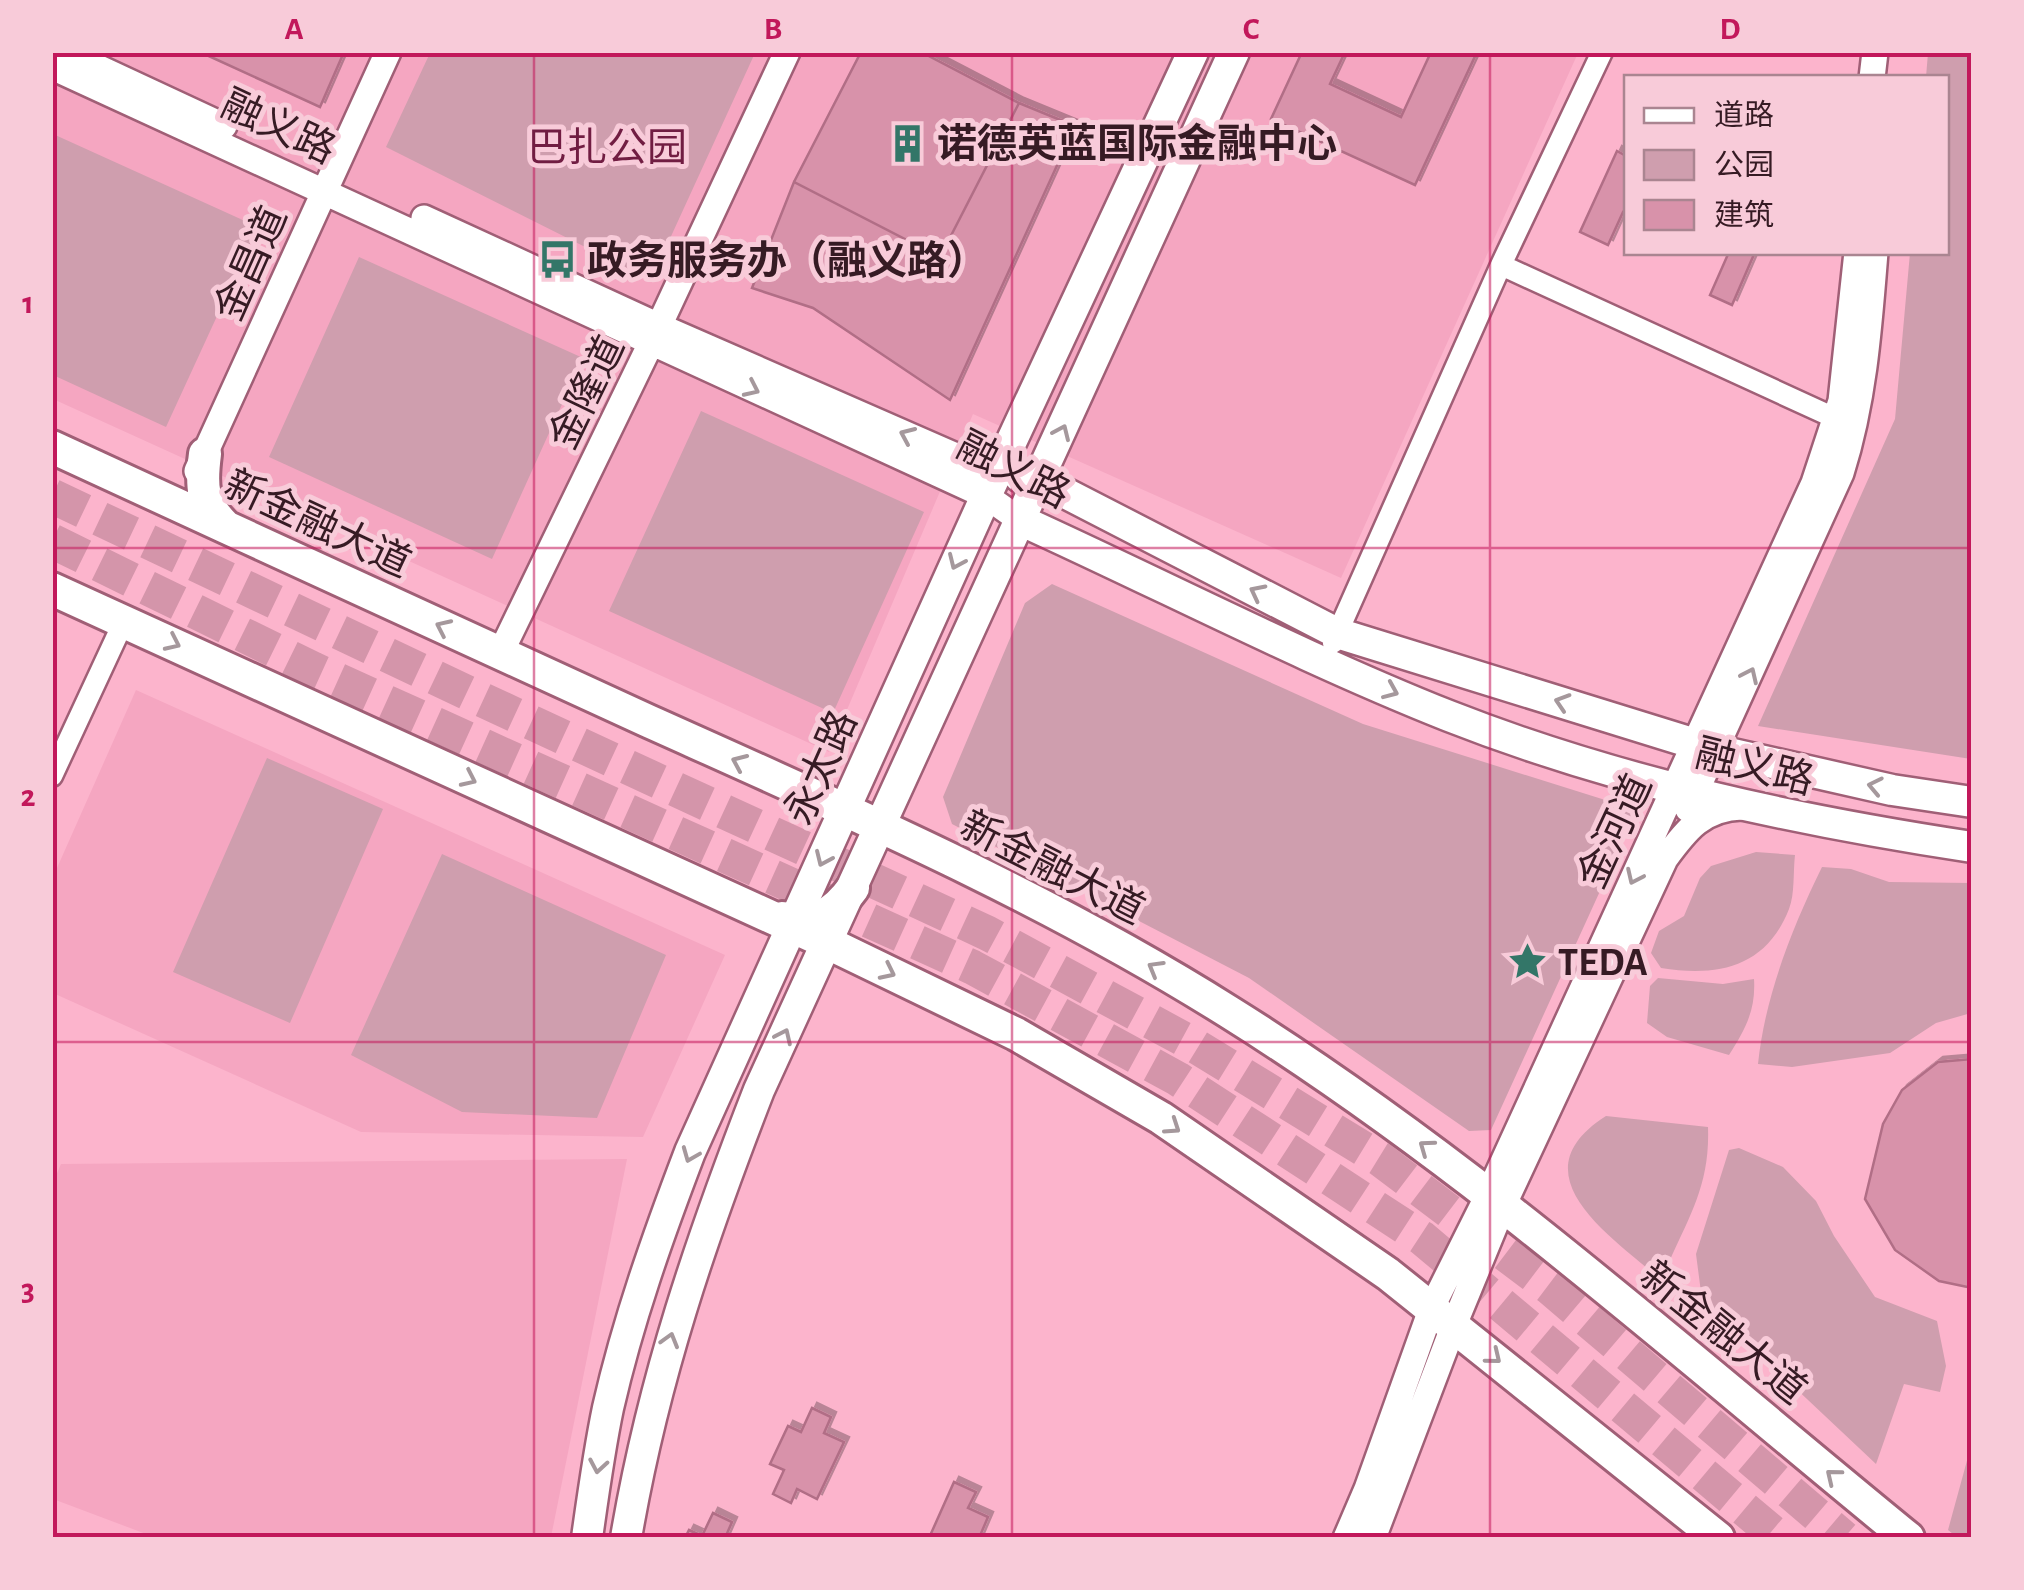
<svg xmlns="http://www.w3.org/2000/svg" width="2024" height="1590" font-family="'Alegreya Sans','Noto Sans SC',sans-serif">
	<defs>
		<filter id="shadow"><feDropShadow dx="5" dy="-5" stdDeviation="0" flood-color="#0004"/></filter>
	</defs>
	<rect width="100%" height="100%" fill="#fcb4cc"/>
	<!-- built -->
	<path fill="#f5a6c1" d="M53,53h1525l-237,525 -368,-164 -144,338 -776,-353z
		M136,690l589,265 -82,182 -282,-5 -308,-139v-116z
		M627,1159l-76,378h-397l-101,-38 -1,-314 9,-21z"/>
	<!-- green -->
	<path fill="#cf9eae" d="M430,53v-1l325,1 -104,227 -265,-133z
		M1928,53l43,4v702l-213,-33 137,-307 15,-166 36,-1v-174l-20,-1z
		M53,134l205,93 -92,200 -113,-52z
		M359,257l224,101 -91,201 -223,-102z
		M701,411l223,101 -91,201 -224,-102z
		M1052,584l311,140 274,86 -146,320 -22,1 -220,-153 -297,-154 -9,-27 82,-194z
		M267,758l116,51 -93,214 -117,-51z
		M1756,852l39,3c-2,17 0,39 -6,54 -23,59 -72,68 -128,59l-10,-15 8,-22 25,-15 16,-38 11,-12z
		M442,854l224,101 -69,163 -135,-6 -111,-57z
		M1822,867l29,2 38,13 82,1v130l-35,10 -46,30 -98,14 -34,-3c7,-68 34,-136 64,-197z
		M1658,978l65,6 31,-5c2,31 -9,51 -25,76l-62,-18 -20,-14 3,-37z
		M1606,1116l102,11c2,56 -17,86 -39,135l-22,6c-49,-41 -126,-98 -41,-152z
		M1739,1148l44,19 33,34 18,35 41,61 62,24 9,45 -6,26 -36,-8 -28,80 -174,-164 -6,-46 33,-104z
		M1971,1446v91h-14l-9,-7z"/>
	<!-- building -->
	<path fill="#d892aa" stroke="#b16e86" stroke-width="2.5" filter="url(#shadow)" d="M200,52h144l-24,55z
		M861,52h60l98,51 -79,154 -146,-75z
		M1302,52h43l-15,32 71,33 30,-65h46l-62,133 -144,-66z
		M1019,103l56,23 -125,274 -137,-92 -61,-20 42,-106 146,75z
		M1617,151l9,5v57l-3,-1 -15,33 -28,-13z
		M1729,252h26l-23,53 -22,-10z
		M1972,1059v229l-33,-7 -44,-31 -30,-51 18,-75 19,-34 36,-28z
		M812,1408l19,9 -7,16 20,9 -27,57 -20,-10 -6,14 -18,-9 11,-24 -14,-6 18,-38 13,6z
		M954,1482l22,10 -8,16 20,9 -9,21h-50z
		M713,1513l19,9 -7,16h-40l4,-8 13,6z"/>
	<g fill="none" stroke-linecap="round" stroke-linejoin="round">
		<!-- trunk-tunnel -->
		<path stroke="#d495aa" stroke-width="35" stroke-dasharray="35 18" stroke-linecap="butt" d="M52,496l420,199 515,238 202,109 191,117 169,128 295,251
			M52,541l261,128 659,298 206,112 244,159 357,300"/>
		<defs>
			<path id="minor" d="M1602,52l-101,213 347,159
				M1333,643l168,-378
				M52,776l72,-155"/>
			<path id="tertiary" d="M65,52l159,74
				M52,67l934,429 34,24
				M1872,78l3,-26
				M424,218l235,108 338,148
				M197,471l191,-419
				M500,654l151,-311 136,-291
				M1688,809l153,-336c23,-73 28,-145 34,-221
				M1346,1538l21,-49 65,-182 56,-112 326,-712 27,-82 16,-149
				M1373,1538l81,-213 49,-119 162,-347c21,-29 38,-51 77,-52"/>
			<path id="secondary" d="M1020,477l20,3 297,153 378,117 177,40 80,12
				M1020,520c143,65 283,138 429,196 168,66 345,104 523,131
				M587,1538c6,-43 12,-87 21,-130 20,-88 50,-172 82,-256l296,-656 207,-444
				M626,1538c27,-159 75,-299 133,-448l475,-1038"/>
			<path id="primary" d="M52,447c198,91 396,183 594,273 198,89 399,176 583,292 243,152 457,345 679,526
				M205,454c-4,31 -4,49 20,72
				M52,589l776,354 188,91 145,84 227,156 330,264
				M782,918c34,6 51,-3 71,-30"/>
		</defs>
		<!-- minor casing -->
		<use href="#minor" stroke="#a05f76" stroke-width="25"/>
		<!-- tertiary casing -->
		<use href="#tertiary" stroke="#a05f76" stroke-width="30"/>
		<!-- secondary casing -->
		<use href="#secondary" stroke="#a05f76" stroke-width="35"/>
		<!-- primary casing -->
		<use href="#primary" stroke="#a05f76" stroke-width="38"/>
		<!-- minor -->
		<use href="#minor" stroke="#fff" stroke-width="20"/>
		<!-- tertiary -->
		<use href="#tertiary" stroke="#fff" stroke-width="25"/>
		<!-- secondary -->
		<use href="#secondary" stroke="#fff" stroke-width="30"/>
		<!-- primary -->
		<use href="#primary" stroke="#fff" stroke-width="32"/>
	</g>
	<!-- one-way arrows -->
	<defs><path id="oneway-chevron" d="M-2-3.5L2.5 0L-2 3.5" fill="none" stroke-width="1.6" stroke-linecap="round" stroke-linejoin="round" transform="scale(2.5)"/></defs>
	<g stroke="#a5989c">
		<use href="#oneway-chevron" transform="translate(752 389) rotate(25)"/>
		<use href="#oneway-chevron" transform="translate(1062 432) rotate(-66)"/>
		<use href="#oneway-chevron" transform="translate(907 435) rotate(-156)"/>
		<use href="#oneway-chevron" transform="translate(956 562) rotate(114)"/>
		<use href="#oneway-chevron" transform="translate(1257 592) rotate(-153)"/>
		<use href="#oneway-chevron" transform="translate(443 627) rotate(-155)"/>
		<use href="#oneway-chevron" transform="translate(173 643) rotate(25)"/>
		<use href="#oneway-chevron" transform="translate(1750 675) rotate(-65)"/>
		<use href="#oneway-chevron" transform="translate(1391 691) rotate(23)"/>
		<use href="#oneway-chevron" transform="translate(1562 702) rotate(-162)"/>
		<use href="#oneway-chevron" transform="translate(739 762) rotate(-156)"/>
		<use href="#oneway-chevron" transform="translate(469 779) rotate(25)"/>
		<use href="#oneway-chevron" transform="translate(1875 786) rotate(-168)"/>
		<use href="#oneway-chevron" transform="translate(823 859) rotate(114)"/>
		<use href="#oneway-chevron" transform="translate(1634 877) rotate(115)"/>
		<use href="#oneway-chevron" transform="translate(1155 968) rotate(-150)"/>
		<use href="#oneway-chevron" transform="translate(888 972) rotate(26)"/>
		<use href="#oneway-chevron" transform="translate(784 1036) rotate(-65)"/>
		<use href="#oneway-chevron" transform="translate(1173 1127) rotate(34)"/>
		<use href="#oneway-chevron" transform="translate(1426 1147) rotate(-144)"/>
		<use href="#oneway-chevron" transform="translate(690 1155) rotate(112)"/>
		<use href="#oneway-chevron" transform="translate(670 1340) rotate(-74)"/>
		<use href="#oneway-chevron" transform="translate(1494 1357) rotate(39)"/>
		<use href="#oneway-chevron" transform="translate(598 1466) rotate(100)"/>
		<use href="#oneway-chevron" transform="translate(1833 1476) rotate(-141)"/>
	</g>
	<!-- grid -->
	<path fill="none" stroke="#c2185b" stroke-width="2.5" stroke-opacity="0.55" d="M534,52v1486M1012,52v1486M1490,52v1486M52,548h1920M52,1042h1920"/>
	<!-- icons -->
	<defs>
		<symbol id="building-bare" viewBox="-9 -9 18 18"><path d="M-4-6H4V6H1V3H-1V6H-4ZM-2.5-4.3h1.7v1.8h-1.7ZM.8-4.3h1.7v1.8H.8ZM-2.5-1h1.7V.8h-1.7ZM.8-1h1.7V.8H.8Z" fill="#337668" stroke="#f8cbd9" stroke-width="2.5" paint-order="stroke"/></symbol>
		<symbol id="bus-bare" viewBox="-9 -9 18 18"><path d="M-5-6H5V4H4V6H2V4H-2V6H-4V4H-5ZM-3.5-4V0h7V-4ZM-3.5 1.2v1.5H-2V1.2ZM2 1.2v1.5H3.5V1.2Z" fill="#337668" stroke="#f8cbd9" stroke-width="2.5" paint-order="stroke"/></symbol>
		<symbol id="sight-bare" viewBox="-9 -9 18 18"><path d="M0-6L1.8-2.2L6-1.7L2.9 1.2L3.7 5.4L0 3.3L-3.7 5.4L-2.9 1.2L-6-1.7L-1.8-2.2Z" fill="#337668" stroke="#f8cbd9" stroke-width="2.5" paint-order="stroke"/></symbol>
	</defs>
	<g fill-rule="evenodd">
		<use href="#building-bare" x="880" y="116" width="55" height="55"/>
		<use href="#bus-bare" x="530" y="232" width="55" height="55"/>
		<use href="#sight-bare" x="1500" y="934" width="55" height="55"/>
	</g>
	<g text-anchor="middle" stroke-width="10" stroke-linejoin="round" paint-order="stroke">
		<!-- street labels -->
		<g font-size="40" fill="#361b24" stroke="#f8cbd9">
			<text transform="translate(279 126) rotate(25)" y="14">融义路</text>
			<text transform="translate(250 263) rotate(-66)" y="14">金昌道</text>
			<text transform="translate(586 392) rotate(-64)" y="14">金隆道</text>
			<text transform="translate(1014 469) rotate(27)" y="14">融义路</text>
			<text transform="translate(318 523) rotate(25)" y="14">新金融大道</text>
			<text transform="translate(1755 766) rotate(14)" y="14">融义路</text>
			<text transform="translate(820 767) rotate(-66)" y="14">永太路</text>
			<text transform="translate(1614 831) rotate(-65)" y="14">金河道</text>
			<text transform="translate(1053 867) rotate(27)" y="14">新金融大道</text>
			<text transform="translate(1724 1332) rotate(39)" y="14">新金融大道</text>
		</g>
		<!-- poi labels -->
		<g font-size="40" font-weight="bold" fill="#361b24" stroke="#f8cbd9" text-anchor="start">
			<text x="937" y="157">诺德英蓝国际金融中心</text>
			<text x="587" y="274">政务服务办（融义路）</text>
			<text x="1558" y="975">TEDA</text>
		</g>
		<!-- park labels -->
		<g font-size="40" fill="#711d42" stroke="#f8cbd9">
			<text x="607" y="161">巴扎公园</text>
		</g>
	</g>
	<!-- border -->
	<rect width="2024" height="1590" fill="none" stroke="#f8cbd9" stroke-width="110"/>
	<!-- legend -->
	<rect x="1624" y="75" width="325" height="180" fill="#f8cbd9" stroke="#aa8591" stroke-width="2.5"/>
	<rect x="1644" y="108" width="50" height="15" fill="#ffffff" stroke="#aa8591" stroke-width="2.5"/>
	<text x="1714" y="125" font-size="30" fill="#361b24">道路</text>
	<rect x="1644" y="150" width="50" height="30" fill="#cf9eae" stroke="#aa8591" stroke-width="2.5"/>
	<text x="1714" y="175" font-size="30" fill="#361b24">公园</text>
	<rect x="1644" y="200" width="50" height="30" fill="#d892aa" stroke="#aa8591" stroke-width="2.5"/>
	<text x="1714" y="225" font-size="30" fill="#361b24">建筑</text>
	<rect x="55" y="55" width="1914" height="1480" fill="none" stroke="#c2185b" stroke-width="4"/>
	<g font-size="32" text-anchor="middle" font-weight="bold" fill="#c2185b">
		<text x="294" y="39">A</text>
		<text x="773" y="39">B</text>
		<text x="1251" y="39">C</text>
		<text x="1730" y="39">D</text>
		<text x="28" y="313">1</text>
		<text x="28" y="806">2</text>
		<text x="28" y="1300">3</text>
	</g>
</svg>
